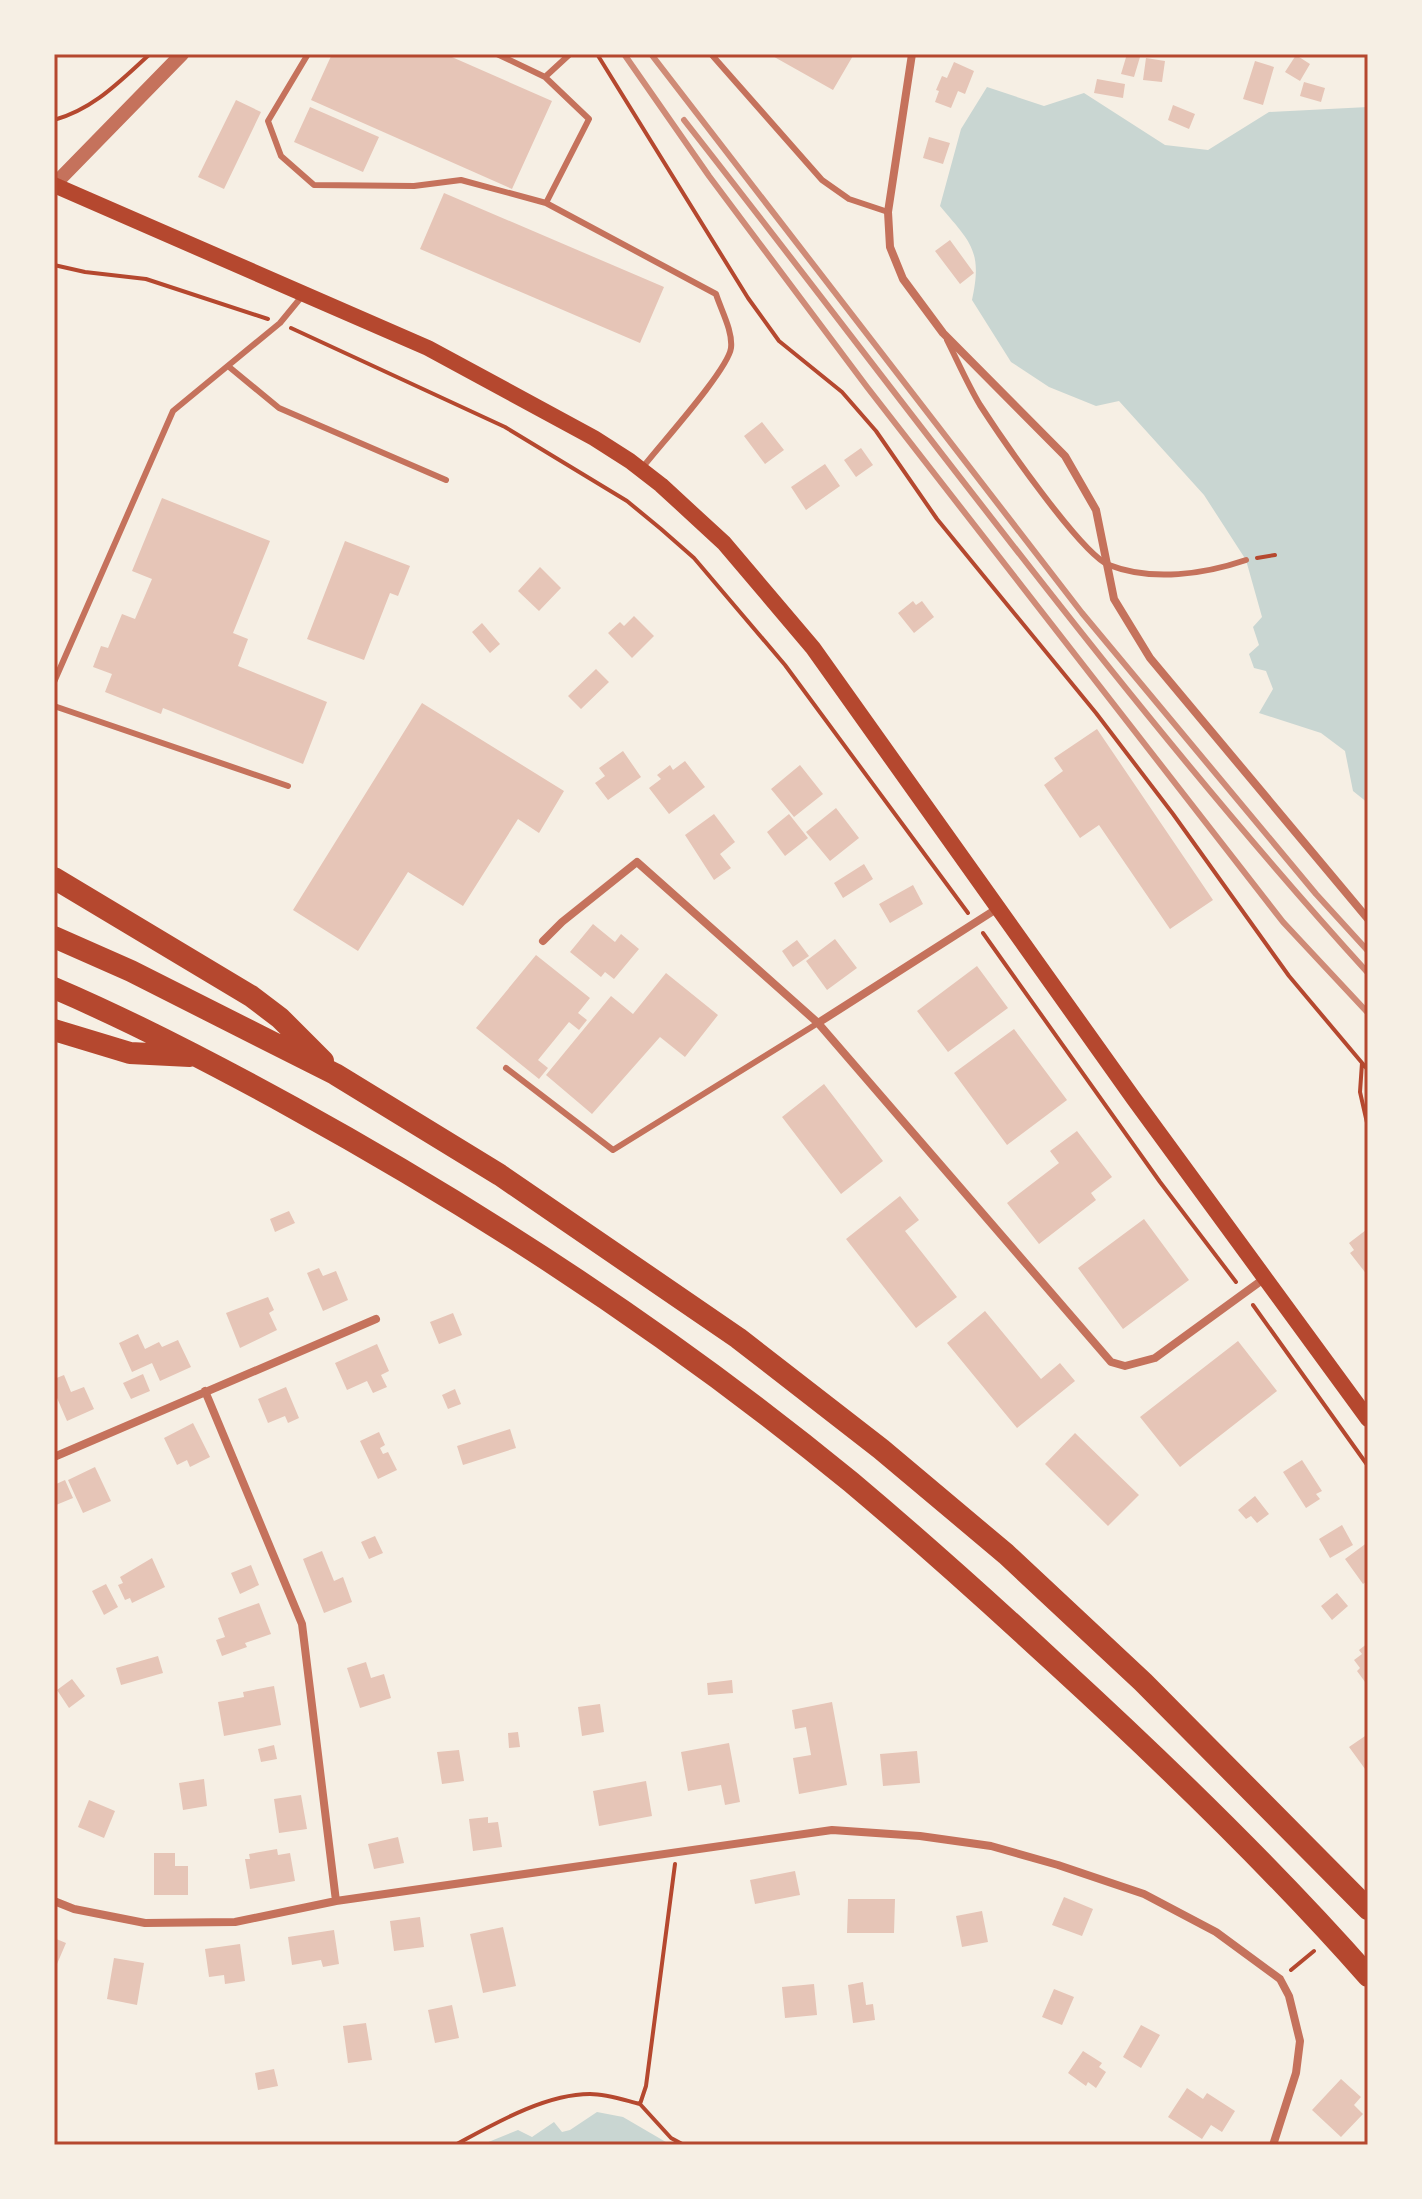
<svg xmlns="http://www.w3.org/2000/svg" width="1422" height="2199" font-family="Inter,sans-serif">
	<rect width="100%" height="100%" fill="#f6efe4"/>
	<!-- water -->
	<path fill="#c9d6d2" d="M987,87l57,19 40,-13 81,52 43,5 61,-38 99,-5v696l-15,-12 -8,-40 -24,-18 -62,-20 14,-24 -7,-18 -12,-3 -5,-14 10,-9 -6,-18 9,-10 -16,-57 -42,-65 -85,-94 -23,5 -47,-19 -38,-25 -39,-62c11,-50 -2,-58 -32,-94l21,-77z
		M597,2112l26,5 48,28h-190l37,-15 14,7 22,-15 8,10 8,-2z"/>
	<!-- building -->
	<path fill="#e6c5b7" d="M332,54h113l107,47 -40,88 -201,-89z
		M769,54h85l-21,36z
		M1127,54l13,3 -6,20 -13,-3z
		M1296,55l14,9 -10,17 -15,-9z
		M1146,58l19,3 -3,21 -19,-2z
		M1255,61l19,6 -11,38 -20,-6z
		M954,62l20,9 -9,23 -7,-3 -7,17 -16,-6 4,-11 -3,-1 6,-14 5,2z
		M1097,79l28,5 -2,14 -29,-5z
		M1304,82l21,6 -4,14 -21,-6z
		M236,100l25,12 -37,77 -26,-12z
		M1173,105l22,9 -6,15 -21,-9z
		M310,107l69,30 -16,35 -69,-30z
		M929,137l21,6 -7,21 -20,-6z
		M444,193l220,94 -24,56 -220,-94z
		M950,240l24,33 -14,11 -25,-33z
		M762,422l22,28 -19,14 -21,-28z
		M861,448l12,17 -17,12 -12,-17z
		M825,464l15,22 -34,24 -15,-23z
		M162,498l108,43 -37,92 15,6 -10,27 89,36 -24,62 -140,-56 -2,6 -56,-22 7,-18 -19,-7 8,-21 7,2 14,-34 13,5 17,-40 -20,-8z
		M345,541l65,25 -12,30 -8,-3 -26,67 -57,-21z
		M540,567l21,21 -22,23 -21,-20z
		M913,601l3,4 6,-4 12,16 -20,16 -16,-20z
		M634,616l20,20 -22,22 -24,-25 12,-11 4,4z
		M482,623l18,21 -10,9 -18,-21z
		M596,669l13,13 -28,27 -13,-13z
		M422,703l142,88 -25,42 -21,-14 -55,87 -55,-34 -50,79 -65,-41z
		M1097,729l116,171 -43,29 -71,-104 -19,13 -36,-53 19,-14 -9,-13z
		M623,751l18,26 -33,23 -13,-17 10,-7 -6,-8z
		M685,761l20,26 -36,27 -20,-26 12,-9 -4,-4 13,-10 3,5z
		M800,765l23,29 -29,23 -23,-28z
		M836,808l23,30 -29,23 -24,-29z
		M714,814l21,28 -15,12 11,14 -17,12 -29,-45z
		M789,814l19,24 -23,18 -18,-24z
		M864,864l9,15 -30,19 -9,-15z
		M913,885l10,19 -33,19 -11,-19z
		M593,924l22,18 6,-8 18,15 -25,30 -9,-7 -4,5 -31,-25z
		M835,939l22,29 -30,22 -21,-29z
		M797,940l12,16 -16,11 -11,-16z
		M536,955l54,43 -12,15 9,7 -8,10 -10,-8 -31,38 10,8 -9,11 -63,-51z
		M977,966l31,42 -60,44 -31,-41z
		M666,973l52,42 -33,42 -25,-20 -68,77 -46,-39 65,-79 22,18z
		M1014,1029l53,71 -60,45 -53,-72z
		M824,1084l59,77 -42,33 -59,-77z
		M1077,1131l35,46 -21,16 5,7 -57,44 -32,-41 52,-40 -9,-12z
		M900,1196l19,24 -14,11 52,66 -41,31 -70,-89z
		M289,1211l6,12 -20,9 -5,-13z
		M1144,1219l45,61 -66,49 -45,-61z
		M1366,1230l2,2v44l-18,-23 4,-3 -5,-7z
		M319,1268l4,8 13,-5 12,29 -25,11 -16,-38z
		M268,1297l6,13 -5,3 8,17 -37,18 -14,-35z
		M985,1311l56,68 19,-16 15,18 -58,47 -70,-85z
		M453,1313l9,22 -23,9 -9,-22z
		M138,1334l7,15 14,-7 3,5 16,-7 13,27 -31,14 -8,-18 -20,9 -13,-29z
		M1238,1341l39,50 -97,76 -40,-50z
		M377,1344l12,27 -8,4 6,12 -14,6 -6,-12 -20,9 -12,-27z
		M143,1374l7,17 -19,8 -8,-16z
		M64,1375l7,17 13,-5 10,22 -27,12 -13,-30v-12z
		M286,1387l13,31 -11,5 -3,-7 -17,7 -10,-24z
		M455,1389l6,15 -13,5 -6,-14z
		M193,1423l17,34 -20,10 -3,-7 -10,5 -13,-27z
		M510,1429l6,19 -53,17 -6,-19z
		M379,1432l6,13 -5,3 3,6 5,-2 9,18 -19,9 -18,-38z
		M1075,1433l64,62 -31,31 -63,-62z
		M1302,1460l20,31 -6,3 4,5 -14,9 -23,-36z
		M95,1467l16,34 -28,12 -15,-33z
		M65,1480l8,18 -17,7 -2,-20z
		M1255,1496l14,18 -12,9 -6,-7 -5,3 -8,-9z
		M1342,1525l11,20 -23,13 -11,-19z
		M375,1536l8,17 -14,6 -8,-17z
		M1368,1542v38l-5,4 -18,-25z
		M322,1551l12,30 9,-4 9,25 -28,11 -21,-54z
		M152,1558l13,29 -33,16 -2,-5 -5,2 -7,-15 5,-2 -3,-6z
		M251,1565l8,20 -19,9 -9,-21z
		M106,1584l12,23 -14,8 -12,-24z
		M1337,1593l11,13 -16,14 -11,-14z
		M259,1603l12,31 -26,9 2,4 -25,9 -6,-16 9,-3 -7,-19z
		M1368,1643v43l-11,-15 3,-3 -6,-8 8,-6 -3,-4z
		M158,1656l5,17 -42,12 -5,-17z
		M366,1662l5,16 13,-4 7,24 -31,10 -13,-40z
		M72,1679l13,17 -16,12 -12,-18z
		M732,1680l1,13 -25,2 -1,-12z
		M274,1686l7,39 -57,11 -6,-34 26,-5 -1,-5z
		M832,1702l15,83 -48,9 -6,-36 18,-3 -5,-28 -11,2 -3,-19z
		M600,1704l4,28 -22,4 -4,-29z
		M518,1732l2,15 -11,1 -1,-15z
		M1368,1734v39l-19,-26z
		M729,1743l11,59 -15,3 -4,-20 -33,6 -7,-39z
		M274,1745l3,14 -16,3 -3,-13z
		M459,1750l5,31 -22,3 -5,-32z
		M917,1751l3,32 -37,3 -3,-32z
		M204,1779l3,27 -24,4 -4,-27z
		M646,1781l6,35 -53,10 -6,-35z
		M301,1795l6,34 -28,4 -5,-34z
		M89,1800l26,11 -11,27 -26,-11z
		M488,1817v6l10,-1 4,25 -29,4 -4,-32z
		M398,1837l6,26 -30,6 -6,-25z
		M277,1849l1,6 12,-2 5,28 -45,8 -5,-30h5l-1,-5z
		M154,1853h21v13h13v29h-34z
		M795,1871l5,24 -45,9 -5,-24z
		M1064,1897l29,12 -11,27 -30,-11z
		M848,1899h47l-1,34h-47z
		M982,1911l6,31 -26,5 -6,-31z
		M420,1917l4,30 -30,4 -4,-30z
		M503,1927l13,59 -33,7 -13,-59z
		M334,1930l5,34 -16,3 -2,-7 -29,5 -4,-28z
		M54,1938l12,5 -12,28z
		M240,1944l5,37 -20,3 -1,-9 -15,2 -4,-28z
		M114,1958l30,5 -7,42 -30,-6z
		M863,1982l3,23 7,-1 2,16 -22,3 -5,-38z
		M814,1984l3,31 -32,3 -3,-31z
		M1054,1989l20,8 -12,28 -20,-8z
		M452,2005l7,33 -24,5 -7,-33z
		M366,2023l6,37 -24,3 -5,-37z
		M1141,2025l19,10 -19,33 -18,-11z
		M1083,2051l19,12 -3,4 7,5 -10,16 -8,-6 -2,4 -18,-13z
		M274,2069l4,17 -20,4 -3,-17z
		M1341,2079l20,18 -7,8 9,9 -22,23 -29,-27z
		M1187,2088l16,11 4,-6 28,18 -13,21 -11,-7 -9,14 -34,-22z"/>
	<g fill="none" stroke-linecap="round" stroke-linejoin="round">
		<!-- path -->
		<path stroke="#b5482f" stroke-width="4" d="M597,54l151,244 31,43 63,51 34,39 61,88 159,194 77,101 116,162 79,94
			M54,120c40,-11 66,-39 96,-66
			M54,265l31,7 61,7 122,40
			M291,328l214,99 122,74 34,28 33,29 91,107 183,248
			M1257,558l18,-3
			M983,933l177,249 76,100
			M1362,1063l-2,29 8,35
			M1253,1305l115,161
			M1291,1970l23,-19
			M640,2104l31,34 13,7
			M218,2144l1,1
			M455,2145c39,-21 90,-51 135,-51 17,0 34,6 50,10l6,-18 29,-222"/>
		<!-- service -->
		<path stroke="#c5725c" stroke-width="6" d="M308,54l-40,67 13,35 33,29 100,1 47,-6 85,23 170,91c5,16 17,37 15,54 -3,22 -71,97 -88,119
			M497,54l48,23
			M711,54l111,126 27,19 39,13
			M546,203l43,-84 -44,-42 25,-23
			M947,340c11,22 21,45 33,65 20,31 101,149 129,160 43,17 96,9 137,-5
			M228,366l51,42 167,72
			M54,682l119,-271 107,-88 23,-28
			M54,706l234,80
			M506,1068l107,82 205,-127"/>
		<!-- minor -->
		<path stroke="#c5725c" stroke-width="8" d="M912,54l-24,158 2,35 13,32 40,54 122,123 31,54 18,89 36,59 218,261
			M543,941l19,-19 75,-60 181,161 293,339 14,4 30,-8 110,-80
			M818,1023l180,-115
			M205,1391l97,233 34,277
			M54,1457l322,-138
			M54,1901l20,8 71,14 90,-1 101,-21 496,-71 88,6 71,10 67,19 86,29 72,38 64,47 9,17 11,45 -4,32 -23,72"/>
		<!-- tertiary -->
		<path stroke="#c5725c" stroke-width="14" d="M54,185l128,-131"/>
		<!-- secondary -->
		<path stroke="#b5482f" stroke-width="16" d="M54,185l374,163 166,90 36,23 31,24 63,58 89,105 321,451 234,320"/>
		<!-- motorway -->
		<path stroke="#b5482f" stroke-width="22" d="M54,878l197,118 29,22 43,43
			M54,937l77,34 204,103 165,101 238,163 143,111 125,105 137,128 225,227
			M54,988c82,35 160,76 238,119 196,108 386,233 559,375 70,59 138,120 205,182 108,99 215,202 312,312
			M54,1030l76,23 60,3"/>
		<!-- rail -->
		<path stroke="#cf8b77" stroke-width="6" d="M624,54l85,122 158,211 416,535 85,91
			M651,54l431,559 234,281 52,57
			M684,120c225,287 439,583 684,853"/>
	</g>
	<!-- border -->
	<rect width="1422" height="2199" fill="none" stroke="#f6efe4" stroke-width="112"/>
	<rect x="56" y="56" width="1310" height="2087" fill="none" stroke="#b5482f" stroke-width="3"/>
</svg>
